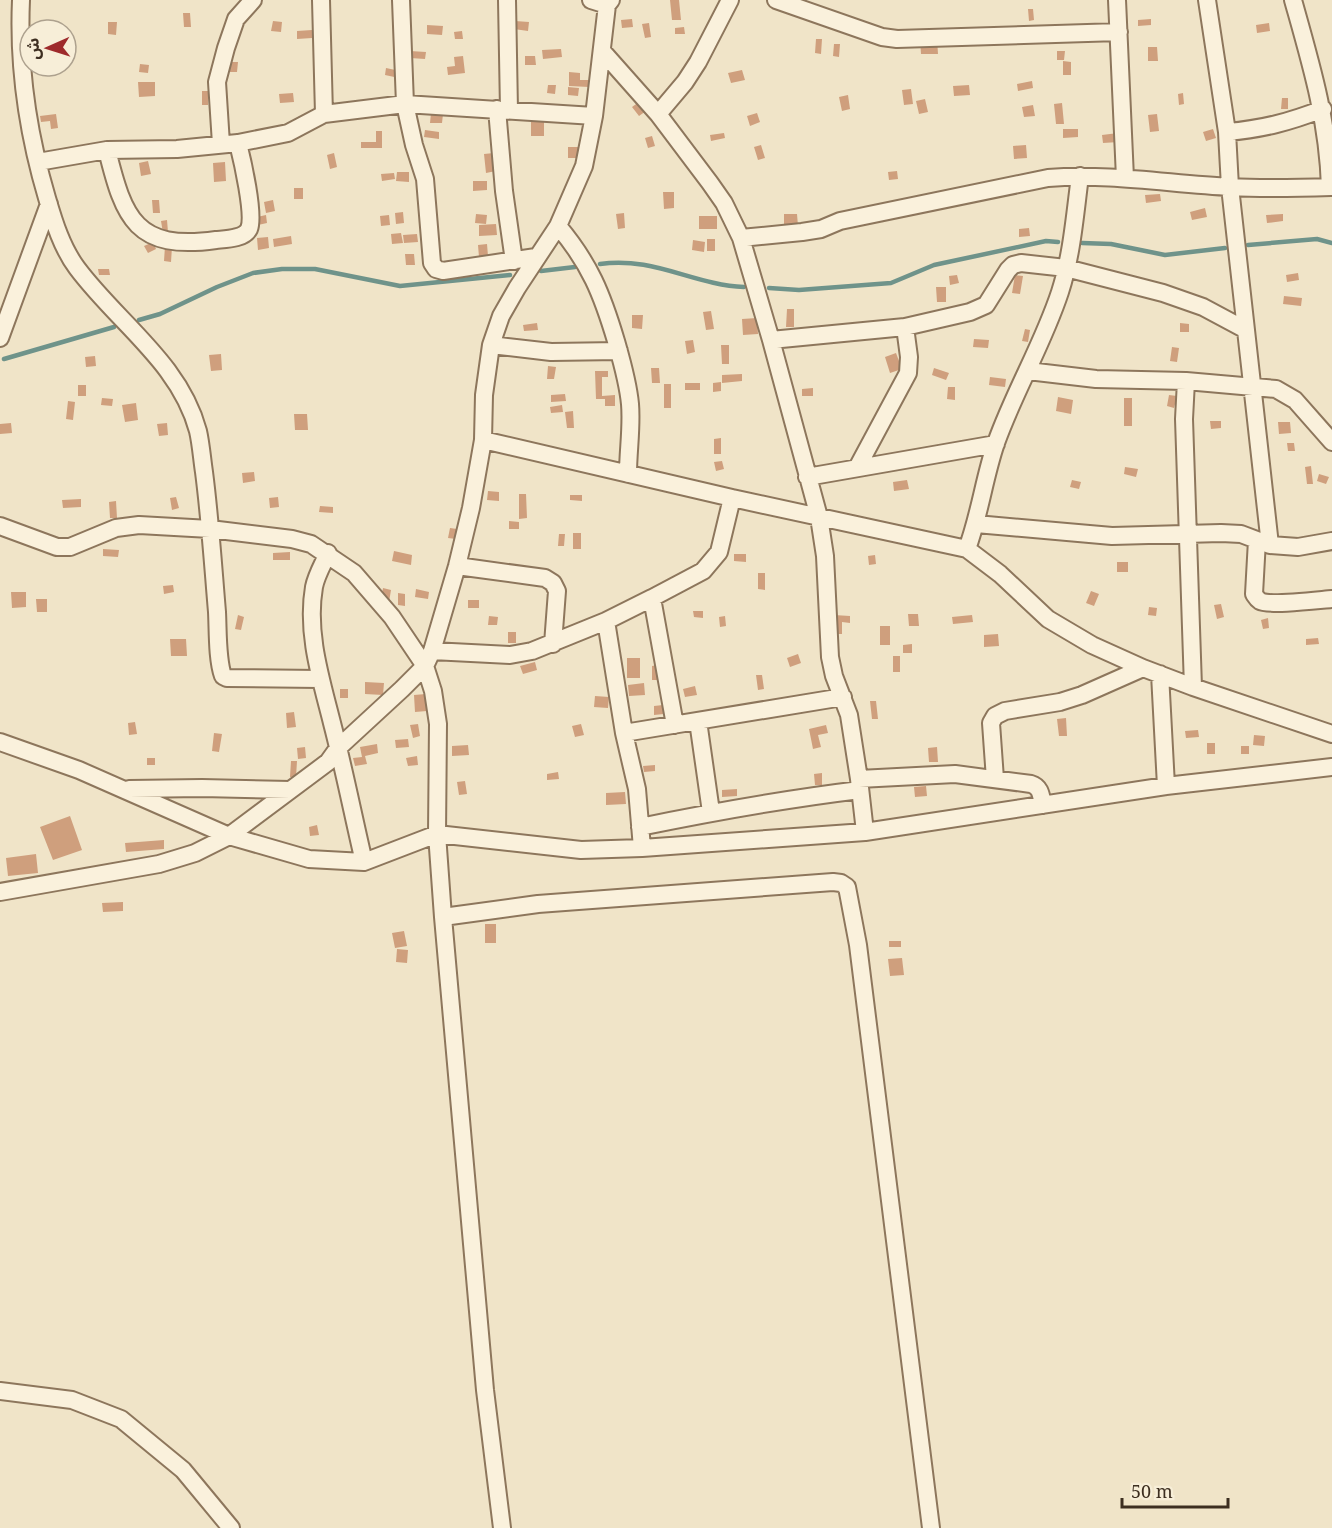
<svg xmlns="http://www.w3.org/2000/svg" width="1332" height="1528" font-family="'Noto Serif','Noto Sans Arabic',serif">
	<rect width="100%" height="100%" fill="#f0e4c8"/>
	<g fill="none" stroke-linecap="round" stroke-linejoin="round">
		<!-- stream -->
		<path stroke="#6f938a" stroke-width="4.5" d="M1082,243l29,1 54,11 60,-7
			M1248,245l69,-6 15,4
			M600,264c53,-8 94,21 144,23
			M541,271l34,-4
			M769,288l30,2 92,-7 43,-18 112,-24 12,1
			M139,320l21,-6 57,-27 36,-14 29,-4h33l85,17 110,-11
			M4,359l110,-32"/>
	</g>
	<!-- building -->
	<path fill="#cf9f7d" d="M670,0h9l2,20h-9z
		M1028,9h5l1,11 -5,1z
		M183,13h7l1,14h-7z
		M632,19l1,8 -11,1 -1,-8z
		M1151,19v6l-13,1v-6z
		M273,21l9,1 -1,10 -10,-1z
		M515,21l14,1 -1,9 -14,-2z
		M108,22h9l-1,13 -8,-1z
		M649,23l2,14 -6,1 -3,-14z
		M1269,23l1,8 -13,2 -1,-8z
		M427,25l16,1 -1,9 -15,-1z
		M684,27l1,7h-10v-6z
		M312,30v8l-15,1v-8z
		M462,31l1,8h-8l-1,-7z
		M816,39h6l-1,15 -6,-1z
		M920,39h17l1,15h-17z
		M834,44h6l-1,13 -6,-1z
		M1148,47h9l1,14h-10z
		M561,49l1,8 -19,2 -1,-9z
		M410,51l16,1 -1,7 -15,-1z
		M1057,51h8l-1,9h-7z
		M463,56l2,17 -17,2 -1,-8 8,-1 -1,-9z
		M525,56h10l1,9h-11z
		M1063,61l8,1v13h-8z
		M227,62h11l-1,10h-11z
		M140,64l9,1 -1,8 -9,-1z
		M386,68l14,3 -1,7 -14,-3z
		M742,70l3,10 -14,3 -3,-10z
		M569,72l11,1v7h10l-1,7 -20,-1z
		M1032,81l1,7 -15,3 -1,-7z
		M138,82h17v14l-16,1z
		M548,85h8l-1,9 -8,-1z
		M969,85l1,10 -16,1 -1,-10z
		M568,87l11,1 -1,8 -10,-1z
		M911,89l2,15 -9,1 -2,-15z
		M202,91h6v14h-6z
		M293,93l1,9 -14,1 -1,-9z
		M1183,93l1,11 -5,1 -1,-11z
		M848,95l2,14 -8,2 -3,-14z
		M1282,98h6v11h-7z
		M925,99l3,13 -9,2 -3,-13z
		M639,102l7,9 -7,5 -7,-9z
		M1062,103l2,21h-8l-2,-20z
		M1033,105l2,11 -11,1 -2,-10z
		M431,113l12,1 -1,9h-12z
		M757,113l3,9 -10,4 -3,-10z
		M56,114l2,14 -7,1 -1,-8 -9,1 -1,-6z
		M1157,114l2,17 -9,1 -2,-17z
		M531,120h13v16h-13z
		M1063,129h15v8l-15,1z
		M1213,129l3,9 -10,3 -3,-9z
		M425,130l14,2v7l-15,-2z
		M376,131h6v17h-21v-6h15z
		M724,133l1,5 -14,3 -1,-6z
		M1118,133l1,9 -16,1 -1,-8z
		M652,136l3,10 -7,2 -3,-10z
		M761,145l4,13 -7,2 -4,-13z
		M1026,145l1,13 -13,1 -1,-13z
		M568,147h16v11h-16z
		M334,153l3,14 -7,2 -3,-14z
		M494,153l2,18 -10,2 -2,-19z
		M148,161l3,13 -10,2 -2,-13z
		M225,162l1,19 -12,1 -1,-19z
		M897,171l1,8 -9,1 -1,-8z
		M397,172h12v10l-13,-1z
		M394,173l1,6 -13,2 -1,-7z
		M473,181h14v9l-14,1z
		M294,188h9v11h-9z
		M663,192h11v16l-10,1z
		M1160,194l1,7 -15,2 -1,-8z
		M152,200h7l1,13h-7z
		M273,200l2,11 -9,2 -2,-11z
		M1205,208l2,9 -15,3 -2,-8z
		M403,212l1,11 -8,1 -1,-11z
		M624,213l1,15 -7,1 -2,-15z
		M476,214l11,1 -1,9 -11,-1z
		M784,214h13l1,12h-14z
		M1283,214v7l-16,2 -1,-8z
		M266,215l1,8 -9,2 -1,-8z
		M389,215l1,10 -9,1 -1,-10z
		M699,216h18v13h-18z
		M167,220l1,12 -5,1 -2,-12z
		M496,224l1,11 -18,1v-11z
		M1029,228l1,8 -11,1v-8z
		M401,233l2,10 -11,1 -1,-10z
		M417,234l1,8 -14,1 -1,-8z
		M291,236l1,8 -18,3 -1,-8z
		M268,237l1,11 -11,2 -1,-12z
		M707,239h8v12h-8z
		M693,240l12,2 -1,10 -12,-2z
		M153,242l3,7 -8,4 -4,-7z
		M487,244l1,12 -9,1 -1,-12z
		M165,246l7,1 -1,15 -7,-1z
		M405,254h9l1,11h-9z
		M98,269h11l1,6h-11z
		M1298,273l1,7 -12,2 -1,-7z
		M957,275l2,8 -9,2 -1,-9z
		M1015,275l8,1 -3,18 -8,-1z
		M936,287h10v15h-9z
		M1284,296l18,2 -1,8 -18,-2z
		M787,309h7v18h-8z
		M711,311l3,18 -8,1 -3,-18z
		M632,315h11l-1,14 -10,-1z
		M757,318l1,16 -15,1 -1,-16z
		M537,323l1,7 -14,1 -1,-6z
		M1180,323l9,1v8h-9z
		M1025,329l5,1 -2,12 -6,-1z
		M974,339l15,1 -1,8 -15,-1z
		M693,340l2,12 -8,2 -2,-13z
		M721,345h8v19h-7z
		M1172,347l7,1 -2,14 -7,-1z
		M896,353l6,16 -12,4 -5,-16z
		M221,354l1,16 -11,1 -2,-16z
		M95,356l1,10 -10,1 -1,-10z
		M548,366l8,1 -2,12h-7z
		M651,368h8l1,15h-8z
		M934,368l15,5 -3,7 -14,-5z
		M595,371h13v6h-6v19l13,-1v11h-10v-7h-9z
		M742,374v7l-20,2v-8z
		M990,377l16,2 -1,8 -16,-2z
		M721,382v9l-8,1v-9z
		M685,383h15v7h-15z
		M664,384h7v24h-7z
		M78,385h8v11h-8z
		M948,387h7v13l-8,-1z
		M813,388v8h-11v-7z
		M565,394l1,7 -15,1v-7z
		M1169,395l8,1 -3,12 -7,-2z
		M1058,397l15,3 -2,14 -15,-3z
		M102,398l11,1 -1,7 -11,-1z
		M1124,398h8v28h-8z
		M68,401l7,1 -2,18 -7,-1z
		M136,403l2,17 -13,2 -3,-17z
		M562,405l1,7 -12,1 -1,-6z
		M573,411l1,17h-7l-2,-16z
		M294,414h13l1,16h-13z
		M1210,421h11v7l-10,1z
		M1278,422h12l1,11 -12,1z
		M11,423l1,10 -12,1v-10z
		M167,423l1,12 -9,1 -2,-12z
		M721,438v16h-7v-15z
		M1287,443h7l1,8h-7z
		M722,461l2,8 -8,2 -2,-9z
		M1311,466l2,18h-6l-2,-17z
		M1125,467l13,2 -2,8 -12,-3z
		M254,472l1,9 -12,2 -1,-10z
		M1319,474l10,3 -3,7 -9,-3z
		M907,480l2,9 -15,2 -1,-9z
		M1072,480l9,2 -2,7 -9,-2z
		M488,491l11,1v9l-12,-1z
		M519,494h7l1,24 -8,1z
		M570,495h12v6l-12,-1z
		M176,497l3,11 -7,2 -2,-12z
		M278,497l1,10 -9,1 -1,-10z
		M81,499v8l-18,1 -1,-8z
		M116,501l1,17h-7l-1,-16z
		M320,506l13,1v6l-14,-1z
		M509,521l10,1v7h-10z
		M450,528l7,1 -1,10 -8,-1z
		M573,533h8v16h-8z
		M559,534h6l-1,12h-6z
		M103,549l16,1 -1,7 -15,-1z
		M394,551l18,4 -1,10 -19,-4z
		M290,552v8h-17v-7z
		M734,554h12v8l-12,-1z
		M875,555l1,9 -7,1 -1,-9z
		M1117,562h11v10h-11z
		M758,573h7v17l-7,-1z
		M173,585l1,7 -10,2 -1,-8z
		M383,588l8,2 -2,12 -8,-2z
		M416,589l13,3 -1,7 -13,-2z
		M1091,591l8,3 -5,12 -8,-3z
		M11,592h15v15l-14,1z
		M398,593l7,1v12l-7,-1z
		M36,599h11v13h-10z
		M468,600h11v8h-11z
		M1221,604l3,13 -7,2 -3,-14z
		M1149,607l8,1 -1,8 -8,-1z
		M693,611h10v7l-9,-1z
		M908,614h10l1,12h-10z
		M238,615l6,2 -3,13 -6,-1z
		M834,615l16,1v7l-8,-1v12h-9z
		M972,615l1,7 -20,2 -1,-7z
		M489,616l9,1 -1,8h-9z
		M725,616l1,10 -6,1 -1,-10z
		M1268,618l1,10 -6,1 -2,-9z
		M880,626h10v19h-10z
		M508,632h8v11h-8z
		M998,634l1,12 -15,1v-12z
		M1318,638l1,6 -13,1v-6z
		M170,639h16l1,17h-16z
		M912,644v9h-9v-8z
		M798,654l3,9 -11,4 -3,-9z
		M893,656h7v16h-7z
		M627,658h13v20h-13z
		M535,662l2,8 -14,4 -3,-8z
		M657,665v15h-5v-14z
		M756,675h6l2,14 -6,1z
		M365,682l19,1 -1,12 -18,-1z
		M644,683l1,12 -16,1 -1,-11z
		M695,686l2,9 -12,2 -2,-8z
		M340,689h8v9h-8z
		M426,694l1,17 -12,1 -1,-17z
		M595,696l14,1 -1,11 -14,-1z
		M870,701h6l2,18h-6z
		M663,705l1,9 -10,1v-9z
		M294,712l2,15 -9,1 -1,-15z
		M1066,718l1,18h-8l-2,-17z
		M135,722l2,12 -8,1 -1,-12z
		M418,724l2,12 -7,2 -3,-13z
		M581,724l3,11 -9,2 -3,-11z
		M826,725l2,8 -10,2 3,12 -8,2 -4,-20z
		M1198,730l1,7 -13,1 -1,-7z
		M214,733l8,1 -3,18 -7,-1z
		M1254,735l11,1 -1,10 -11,-1z
		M408,739l1,8 -13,1 -1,-8z
		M1207,743h8v11h-8z
		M377,744l1,9 -13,3 2,8 -12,2 -2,-8 9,-1 -2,-10z
		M468,745l1,10 -17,1v-10z
		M1241,746h8v8h-8z
		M305,747l1,11 -8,1 -1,-11z
		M937,747l1,15h-9l-1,-14z
		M417,756l1,9 -10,1 -2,-8z
		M147,758h8v7h-8z
		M291,761h6l-1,16h-6z
		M655,765v6l-11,1 -1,-6z
		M558,772l1,7 -12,1v-6z
		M822,773v12h-7l-1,-11z
		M465,781l2,13 -8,1 -2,-13z
		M926,786l1,10 -12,1 -1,-10z
		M737,789v7l-15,1v-7z
		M625,792l1,12 -20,1v-12z
		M70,816l12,34 -29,10 -13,-33z
		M317,825l2,10 -9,1 -1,-9z
		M164,840v9l-38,3 -1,-9z
		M36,854l2,19 -30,3 -2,-18z
		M123,902v9l-20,1 -1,-9z
		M485,924h11v19h-11z
		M404,931l3,15 -12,2 -3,-15z
		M889,941h12v6h-12z
		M397,949l11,1 -1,13 -11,-1z
		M902,958l2,17 -14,1 -2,-17z"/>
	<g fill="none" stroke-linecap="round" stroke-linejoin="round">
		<defs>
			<path id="street" d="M21,0c-3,67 7,134 26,198 7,24 15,50 30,70 41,55 103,95 121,163 3,13 4,28 6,41 6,46 9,93 13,140 1,19 0,47 6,64l4,2 93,1
				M321,0l3,114
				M401,0l4,104 9,41 11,34 7,84 4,6 7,2 93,-14
				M507,0l2,110
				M591,0l16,5
				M776,0l106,37 15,2 222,-7
				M1117,0l8,178
				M1207,0l20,132 3,55 40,358
				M1293,0c18,64 35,120 37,187
				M603,52l55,62 52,69 14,20 17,35 30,102 48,177 6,39 5,101 4,19 15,39 10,64 6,53
				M497,109l7,82 10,70
				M658,114l27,-32 13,-20 32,-62
				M1227,132c36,-3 62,-10 96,-23
				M221,144l-4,-62 9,-34 10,-29 17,-19
				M107,150c17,69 29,101 109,90 9,-1 28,-1 33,-11 6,-14 -7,-70 -11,-86
				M38,162l69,-12 70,-1 61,-6 50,-10 36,-19 81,-10 189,12
				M558,226c32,38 44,68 58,115 6,21 12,41 14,63 2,23 -2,47 -2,70
				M741,238l61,-6 19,-3 19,-8 208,-43c62,-5 122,6 183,9 34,2 67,1 101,0
				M0,338l49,-134
				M771,340l134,-13 65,-15 16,-7 22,-35 5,-5 8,-2 45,5 97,25 40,14 43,23
				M491,345l60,7 68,-1
				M1028,371l68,8 90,2 90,8 19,11 37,42
				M1186,381l-2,38 9,268
				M483,440l249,58 235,51 33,25 48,45 44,26 51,23 50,19 139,47
				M857,468l51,-95 1,-16 -4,-30
				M807,477l189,-33
				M976,524l136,12 109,-3 20,1 29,11 28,2 34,-6
				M0,526l57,21h13l46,-19 23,-3 71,4 82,10 19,5 43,29 38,44 33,49 8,25 5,33 -1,110 6,83 42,473 17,138
				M1257,540l-3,54c2,3 3,5 6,7 9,5 59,-1 72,-2
				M967,549c13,-35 17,-71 29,-106 18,-51 47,-99 64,-151 12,-37 15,-78 20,-116
				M328,553c-5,11 -12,23 -14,34 -8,46 7,92 18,136 12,46 21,92 32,139
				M457,566l88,12 8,5 4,8 -4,53
				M652,598l23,127
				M606,621l18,112 13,56 5,59
				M432,651l78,4 22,-4 74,-30 46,-23 51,-27 16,-19 13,-54
				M1160,674l6,112
				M698,721l13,91
				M624,733l219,-36
				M0,742l79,28 150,66 80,23 55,3 73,-28 144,16 61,-2 223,-16 301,-46 166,-19
				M859,779l96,-5 76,10c10,3 10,12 12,21
				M995,779l-4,-56 4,-7 10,-5 55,-9 22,-7 61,-27
				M129,789l73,-1 88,2
				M640,827c73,-15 146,-28 220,-37
				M0,892l159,-28 36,-11 34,-17 99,-74 10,-14 64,-59 23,-23 7,-15 25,-85 14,-58 12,-68 1,-45 7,-50 10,-29 16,-28 41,-62 26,-60 10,-50 13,-111 4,-5
				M443,917l95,-13 295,-22 8,1 6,4 11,58 73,583
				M0,1391l72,9 49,19 62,51 48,58"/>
		</defs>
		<!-- street casing -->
		<use href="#street" stroke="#8d765c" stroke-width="20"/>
		<!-- street -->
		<use href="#street" stroke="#faf1dc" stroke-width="16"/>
	</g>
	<!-- north arrow -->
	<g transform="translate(48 48) rotate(267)"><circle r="28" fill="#f7eed8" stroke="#ada18e" stroke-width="1.5"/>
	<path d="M0-4.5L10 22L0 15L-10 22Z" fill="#9e2a2b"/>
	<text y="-9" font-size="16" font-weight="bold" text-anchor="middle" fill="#3d2e20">ش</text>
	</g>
	<!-- scale -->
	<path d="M1122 1498v9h106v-9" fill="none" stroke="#3d2e20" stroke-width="3"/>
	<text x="1131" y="1498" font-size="18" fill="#3d2e20" stroke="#f7eed8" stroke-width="4.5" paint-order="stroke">50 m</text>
</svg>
